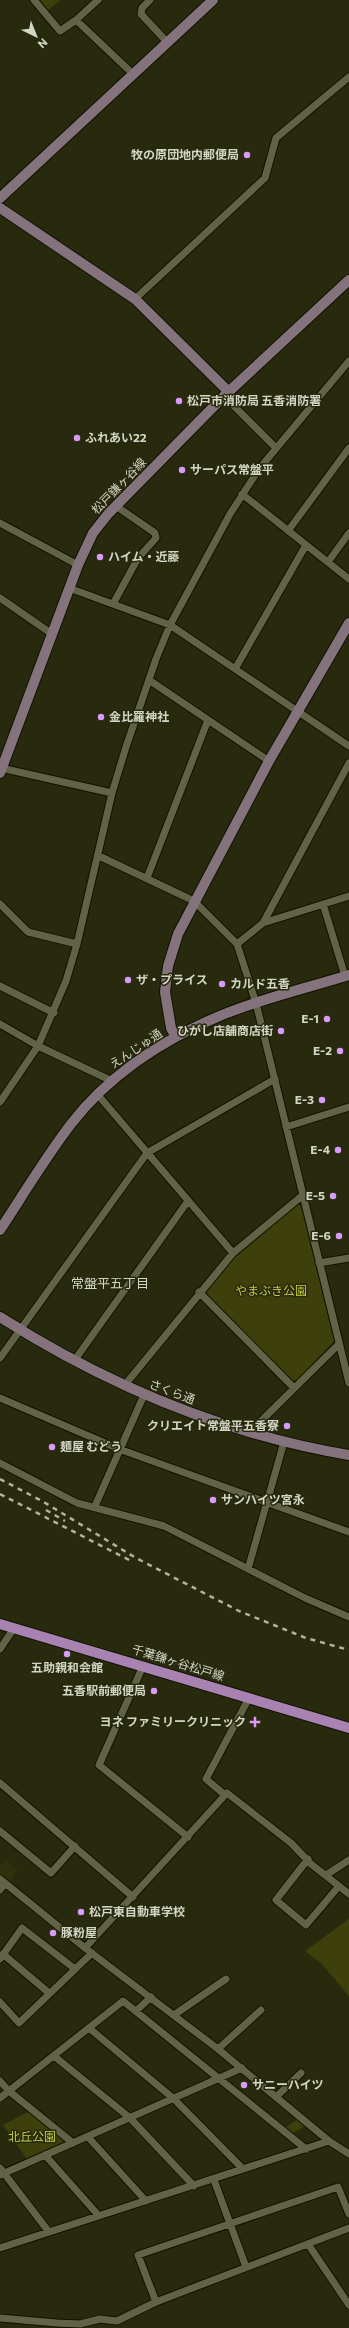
<svg xmlns="http://www.w3.org/2000/svg" width="349" height="2328" font-family="Commissioner,'Noto Sans JP',sans-serif">
	<rect width="100%" height="100%" fill="#282a0e"/>
	<!-- built -->
	<path fill="#2f310d" d="M6,1860l11,9 -7,13 -10,-8v-7z"/>
	<!-- green -->
	<path fill="#3e400c" d="M40,0h21l-13,10z
		M297,1205l4,1 33,135 -37,39h-5l-85,-85v-5l24,-29z
		M349,1919v77l-28,-33 -16,-12z
		M28,2112l37,29 1,2 -39,16 -24,-34z
		M298,2119l7,7 -15,9 -7,-6z"/>
	<g fill="none" stroke-linecap="round" stroke-linejoin="round">
		<defs>
			<path id="street" d="M34,0l26,31 16,-11 57,54
				M150,0l-8,8 -1,6 26,28
				M76,20l22,-20
				M135,299l130,-121 11,-40 73,-61
				M224,396l52,52
				M242,494l107,85
				M0,523l78,42
				M288,531l61,-83
				M328,562l21,-29
				M69,588l101,37 179,121
				M0,598l52,36
				M113,604l25,-46 18,-20 -1,-5 -39,-27
				M235,669l71,-124
				M149,680l120,81
				M1,768l111,25
				M99,856l95,45 43,43 26,-21 86,-27
				M147,878l61,-158
				M0,904l28,28 49,12
				M323,904l22,72
				M263,923l86,-160
				M237,944l19,59 93,380
				M0,986l54,27
				M0,1024l38,22 74,35
				M98,1095l135,158
				M0,1102l38,-56 28,-65 11,-37 35,-151 14,-46 30,-88 14,-34 60,-111 29,-45 90,-108
				M286,1127l63,-20
				M319,1263l30,-5
				M199,1292l95,96
				M0,1358l147,-205 128,-74
				M74,1361l114,-160
				M124,1386l109,-133 70,-58
				M0,1398l119,51 230,83
				M250,1432l89,-88
				M0,1463l77,40 87,23 141,72 44,19
				M95,1506l49,-111
				M248,1569l36,-127
				M0,1649l14,-21
				M143,1666l-44,99 89,72
				M0,1783l133,114
				M225,1795l-19,-16 43,-81
				M0,1831l51,42 24,-27
				M308,1859l-32,41 30,25 33,-39
				M326,1875l23,-15
				M0,1879l85,69 133,101 111,92 20,13
				M0,1890l5,-7
				M85,1948l142,-155 64,50 20,21 38,30
				M3,1954l46,39
				M0,1959l22,-31 53,41
				M0,2002l19,21 73,-70
				M136,2011l15,-14
				M174,2015l52,-36
				M89,2028l85,71 69,70
				M218,2049l43,-39
				M54,2056l76,62 64,68
				M0,2081l9,10 64,52
				M277,2096l24,-23
				M0,2098l123,-97 183,148
				M88,2137l58,64
				M45,2155l54,61
				M0,2168l49,64
				M0,2175l242,-107
				M214,2180l32,87
				M308,2244l41,61
				M0,2248l329,-107
				M156,2302l-18,-47 200,-68 11,27
				M0,2318l57,5 23,1 20,-5 17,2 39,-19 193,-74"/>
			<path id="secondary" d="M0,198l213,-198
				M0,208l135,91 94,93
				M0,773l78,-208 15,-32 15,-19 116,-118 125,-116
				M176,1037l-5,-9 -6,-36 3,-26 10,-32 91,-173 80,-138
				M0,1230c23,-35 45,-72 71,-106 38,-49 93,-85 151,-109 41,-17 85,-27 127,-40
				M0,1317c107,68 224,117 349,138"/>
			<path id="primary" d="M0,1624l349,104"/>
		</defs>
		<!-- street casing -->
		<use href="#street" stroke="#111200" stroke-width="9"/>
		<!-- secondary casing -->
		<use href="#secondary" stroke="#111200" stroke-width="12"/>
		<!-- primary casing -->
		<use href="#primary" stroke="#111200" stroke-width="12"/>
		<!-- street -->
		<use href="#street" stroke="#606345" stroke-width="7"/>
		<!-- secondary -->
		<use href="#secondary" stroke="#84737c" stroke-width="10"/>
		<!-- primary -->
		<use href="#primary" stroke="#a883b2" stroke-width="10"/>
		<!-- rail -->
		<path stroke="#b1b3a0" stroke-width="2.5" stroke-dasharray="5 5" stroke-linecap="butt" d="M0,1479l42,22 94,57 103,53 67,27 43,12
			M0,1494l133,68
			M46,1510l19,11"/>
	</g>
	<!-- markers -->
	<g fill="#d79bf9" stroke="#282a0e" stroke-width="1.5">
		<circle cx="247" cy="155" r="4"/>
		<circle cx="179" cy="401" r="4"/>
		<circle cx="77" cy="438" r="4"/>
		<circle cx="182" cy="470" r="4"/>
		<circle cx="100" cy="557" r="4"/>
		<circle cx="101" cy="717" r="4"/>
		<circle cx="128" cy="980" r="4"/>
		<circle cx="222" cy="984" r="4"/>
		<circle cx="327" cy="1019" r="4"/>
		<circle cx="281" cy="1031" r="4"/>
		<circle cx="340" cy="1051" r="4"/>
		<circle cx="322" cy="1100" r="4"/>
		<circle cx="338" cy="1150" r="4"/>
		<circle cx="333" cy="1196" r="4"/>
		<circle cx="339" cy="1236" r="4"/>
		<circle cx="287" cy="1426" r="4"/>
		<circle cx="52" cy="1447" r="4"/>
		<circle cx="213" cy="1500" r="4"/>
		<circle cx="67" cy="1654" r="4"/>
		<circle cx="154" cy="1691" r="4"/>
		<path d="M253 1716h4v4h4v4h-4v4h-4v-4h-4v-4h4z"/>
		<circle cx="81" cy="1912" r="4"/>
		<circle cx="53" cy="1933" r="4"/>
		<circle cx="244" cy="2085" r="4"/>
	</g>
	<g text-anchor="middle" stroke-width="3" stroke-linejoin="round" paint-order="stroke">
		<!-- poi labels -->
		<g font-size="12" font-weight="bold" fill="#d4d6c5" stroke="#282a0e" text-anchor="start">
			<text x="239" y="159" text-anchor="end">牧の原団地内郵便局</text>
			<text x="187" y="405">松戸市消防局 五香消防署</text>
			<text x="85" y="442">ふれあい22</text>
			<text x="190" y="474">サーパス常盤平</text>
			<text x="108" y="561">ハイム・近藤</text>
			<text x="109" y="721">金比羅神社</text>
			<text x="136" y="984">ザ・プライス</text>
			<text x="230" y="988">カルド五香</text>
			<text x="319" y="1023" text-anchor="end">E-1</text>
			<text x="273" y="1035" text-anchor="end">ひがし店舗商店街</text>
			<text x="332" y="1055" text-anchor="end">E-2</text>
			<text x="314" y="1104" text-anchor="end">E-3</text>
			<text x="330" y="1154" text-anchor="end">E-4</text>
			<text x="325" y="1200" text-anchor="end">E-5</text>
			<text x="331" y="1240" text-anchor="end">E-6</text>
			<text x="279" y="1430" text-anchor="end">クリエイト常盤平五香寮</text>
			<text x="60" y="1451">麺屋 むどう</text>
			<text x="221" y="1504">サンハイツ宮永</text>
			<text x="67" y="1672" text-anchor="middle">五助親和会館</text>
			<text x="146" y="1695" text-anchor="end">五香駅前郵便局</text>
			<text x="246" y="1726" text-anchor="end">ヨネ ファミリークリニック</text>
			<text x="89" y="1916">松戸東自動車学校</text>
			<text x="61" y="1937">豚粉屋</text>
			<text x="252" y="2089">サニーハイツ</text>
		</g>
		<!-- street labels -->
		<g font-size="12" fill="#d4d6c5" stroke="#282a0e">
			<text transform="translate(119 486) rotate(-46)" y="4">松戸鎌ヶ谷線</text>
			<text transform="translate(136 1049) rotate(-34)" y="4">えんじゅ通</text>
			<text transform="translate(172 1392) rotate(21)" y="4">さくら通</text>
			<text transform="translate(178 1663) rotate(17)" y="4">千葉鎌ヶ谷松戸線</text>
		</g>
		<!-- park labels -->
		<g font-size="12" fill="#c4cb44" stroke="#282a0e">
			<text x="271" y="1295">やまぶき公園</text>
			<text x="32" y="2141">北丘公園</text>
		</g>
		<!-- neighbourhood labels -->
		<g font-size="13" fill="#d4d6c5" stroke="#282a0e">
			<text x="110" y="1288">常盤平五丁目</text>
		</g>
	</g>
	<!-- north arrow -->
	<g transform="translate(36 36) rotate(137)" stroke="#282a0e" stroke-width="3" paint-order="stroke">
	<path d="M0-3L7 15L0 10L-7 15Z" fill="#d4d6c5"/>
	<text y="-6" font-size="11" font-weight="bold" text-anchor="middle" fill="#d4d6c5">N</text>
	</g>
</svg>
